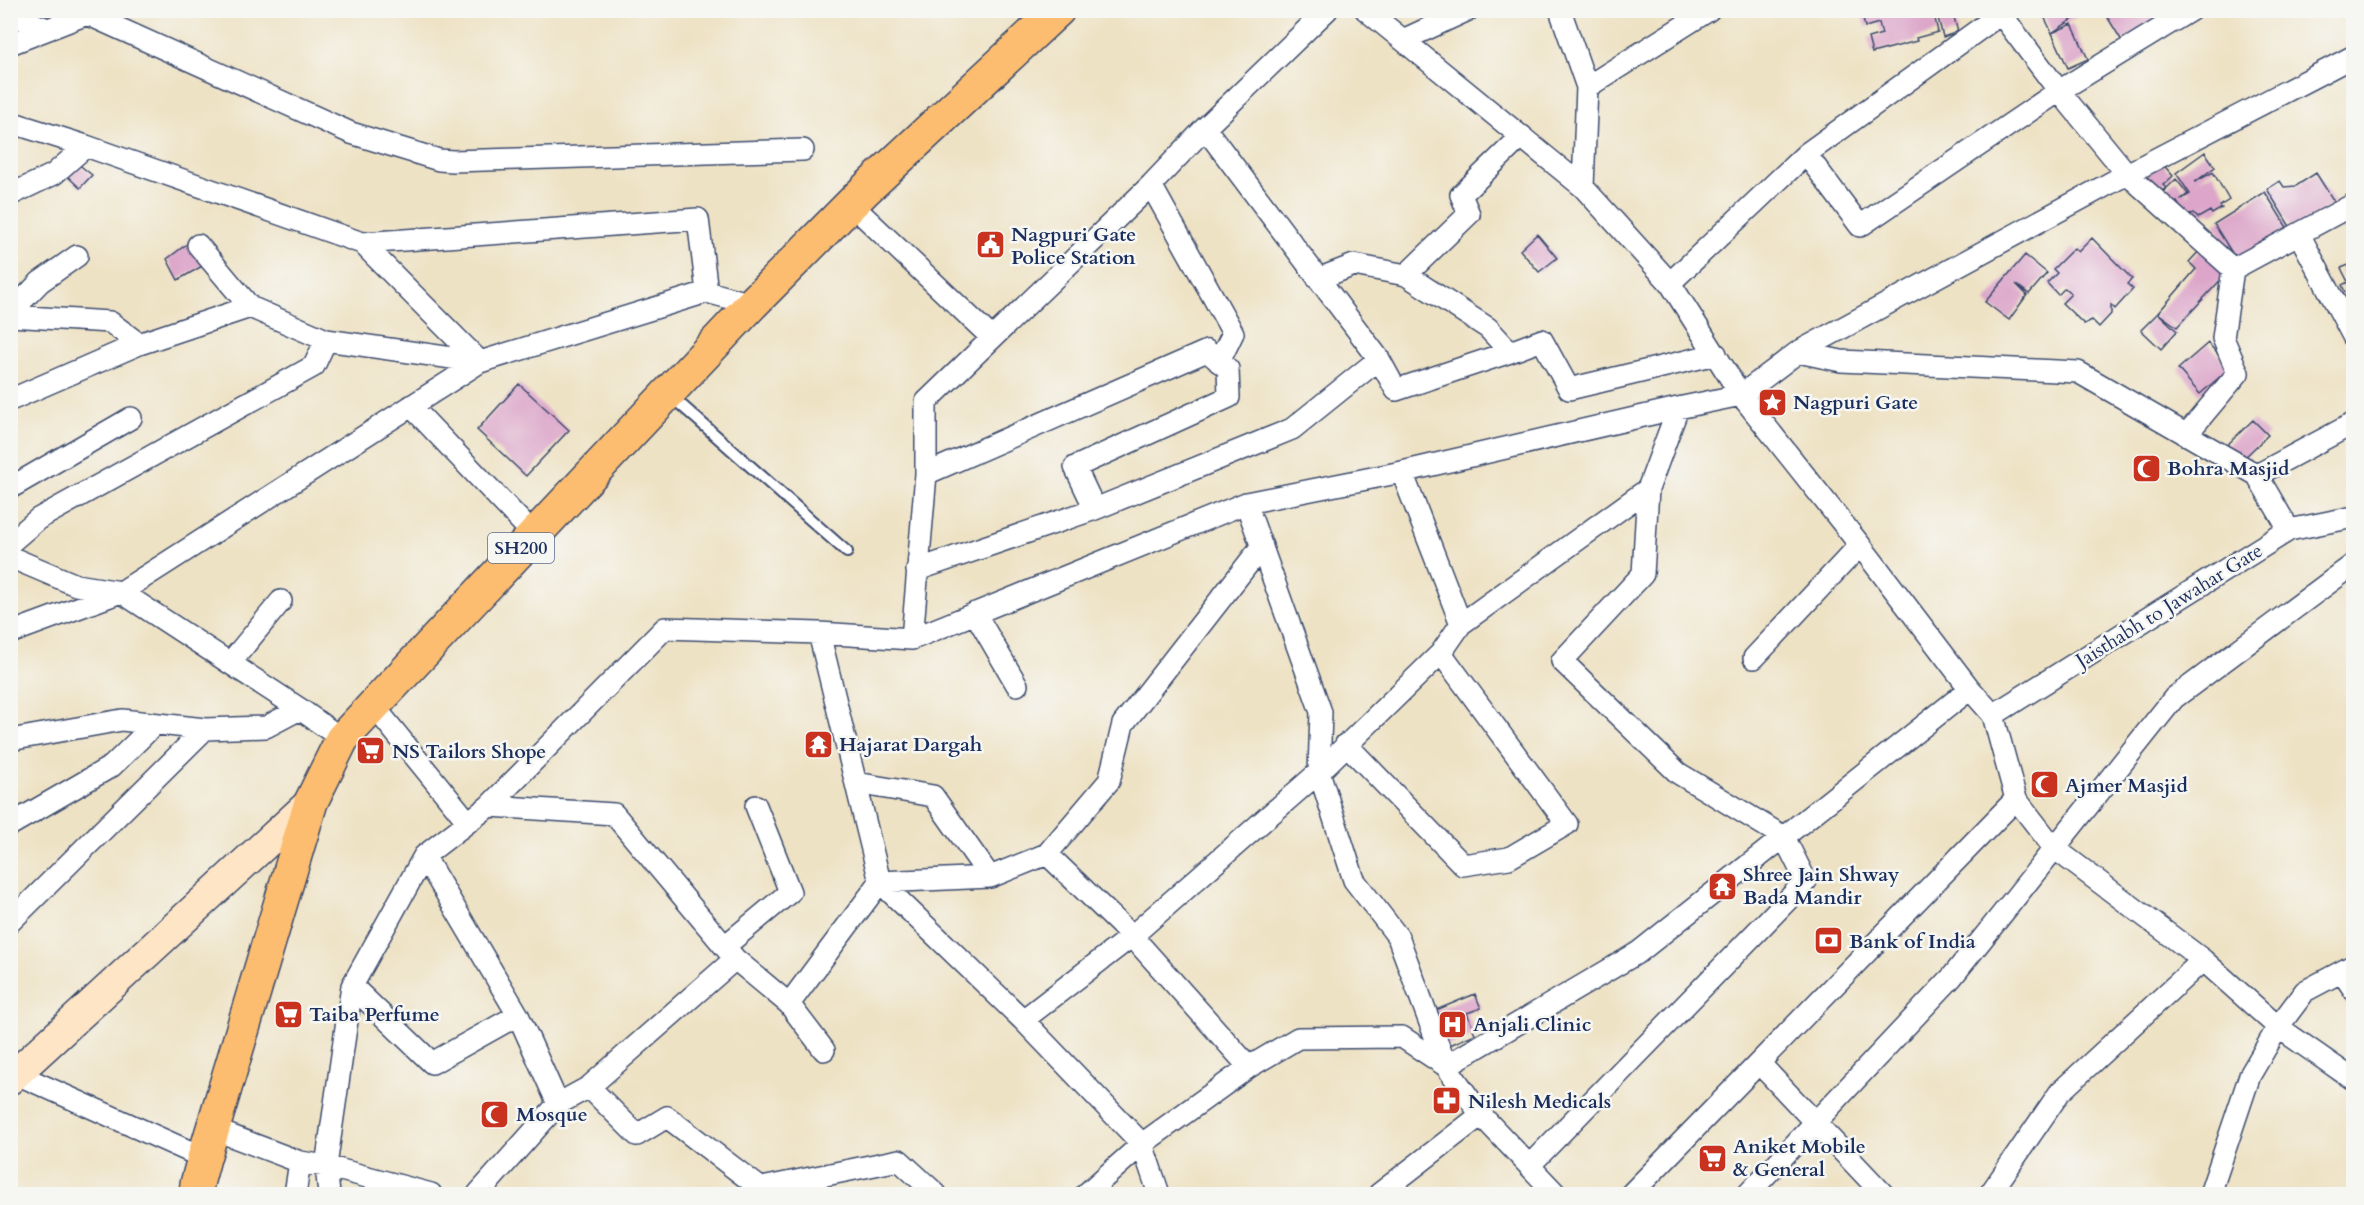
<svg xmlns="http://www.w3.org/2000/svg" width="2364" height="1205" font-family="Cardo,serif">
	<rect width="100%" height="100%" fill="#f6f6f2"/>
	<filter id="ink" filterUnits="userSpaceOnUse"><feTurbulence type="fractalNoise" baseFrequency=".0167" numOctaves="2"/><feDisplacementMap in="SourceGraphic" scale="12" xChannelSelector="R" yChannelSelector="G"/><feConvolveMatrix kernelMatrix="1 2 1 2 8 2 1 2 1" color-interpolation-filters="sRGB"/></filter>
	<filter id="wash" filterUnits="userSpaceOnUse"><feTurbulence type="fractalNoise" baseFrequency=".008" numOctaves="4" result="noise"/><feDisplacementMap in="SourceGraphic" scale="24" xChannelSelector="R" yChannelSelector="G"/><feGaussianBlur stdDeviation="1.35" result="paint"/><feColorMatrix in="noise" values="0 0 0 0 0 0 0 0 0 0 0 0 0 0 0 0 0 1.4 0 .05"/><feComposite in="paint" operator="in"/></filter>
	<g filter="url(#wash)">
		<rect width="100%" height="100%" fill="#eee2c4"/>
		<g id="blocks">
			<!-- building -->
			<path fill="#dca5c9" d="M1881,10h52l5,22 -22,6 1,3 -45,12 -4,-15 14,-4 -3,-11 -14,4 -3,-12z
				M1936,10h16l6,22 -15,5z
				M2041,10h46l-35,23z
				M2103,10h69l-50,31z
				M2072,24l16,35 -20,9 -16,-35z
				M2205,152l10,15 -20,15 18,-10 16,28 -9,6 2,2 -10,6 -2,-3 -12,7 -5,-5 -7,4 -9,-15 -9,8 -10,-13 18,-18 12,15 -8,6 10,-6 -14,-21z
				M2161,162l12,14 -10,9 3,3 -10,7 -14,-16z
				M77,163l15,12 -12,13 -15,-14z
				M2316,173l19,30 -43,27 -25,-41 13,-8 4,6 12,-1z
				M2265,192l23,37 -51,32 -23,-37z
				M1537,234l20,24 -18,14 -19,-22z
				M2092,238l40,41 -5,5 6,5 -18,20 -4,-4v9l-12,13 -7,-7 -8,4 -22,-21 9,-9 -6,-6 -7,7 -11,-12 10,-10 -4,-4 21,-21 4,4z
				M187,244l17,21 -26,15 -11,-21z
				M2200,250l27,23 -50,54 -19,-14 38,-44 -7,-7z
				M2025,255l22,18 -18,21 -13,-10 11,11 -18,25 -24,-18z
				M2354,263v32l-12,6 -3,-7 6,-2 -3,-7 6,-3 -7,-14z
				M2158,313l19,18 -16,18 -20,-19z
				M2208,343l22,25 -30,26 -22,-25z
				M519,384l50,46 -43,46 -49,-46z
				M2253,420l15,15 -28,27 -15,-15z
				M1475,994l6,14 -14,5 8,21 -32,14 -14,-35z"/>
		</g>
	</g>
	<g filter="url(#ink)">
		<use href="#blocks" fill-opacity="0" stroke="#3b4a6d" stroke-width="1.5"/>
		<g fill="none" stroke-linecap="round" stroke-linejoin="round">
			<defs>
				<path id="lane" d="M670,395l177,157"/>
				<path id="street" d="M1366,10l217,177 87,96 71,112 119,150 110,144 23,26 23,84 -385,395
					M1560,10l27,77 -4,100
					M2001,14l58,77 68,83 106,95 121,-65
					M10,15l38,14
					M1403,40l65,-30
					M10,44l77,-30 264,119 88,27 14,1 350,-11
					M1587,87l122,-77
					M10,122l76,24 276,97 118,119
					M1205,128l174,231 17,31 114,-38
					M1806,154l54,72 199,-135 132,-81
					M1151,185l82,148 -14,29
					M10,195l44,-21 32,-28
					M851,204l141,134
					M2299,234l55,104
					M362,243l336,-24 9,73
					M198,245l52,62
					M1406,275l63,-61 -8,-19 61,-59
					M1318,279l36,-14 52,10 82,53 22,24 32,-12 27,49 147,-35
					M1670,283l136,-129 200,-144
					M10,313l30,-31 37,-26
					M10,316l100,6 29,22
					M1798,352l43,9 237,11 179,103 32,55
					M10,400l129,-56 111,-37 76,33 154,22
					M411,406l123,129
					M2186,435l52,-62 -15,-35 10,-69
					M1402,472l59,152
					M926,474l281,-123 21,18 1,28 -154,70 20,42
					M2257,475l97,-52
					M10,488l121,-70
					M1246,503l75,209 -2,60 35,108 44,57 48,129 193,-114 331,-263
					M10,543l28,-24 276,-153 12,-26
					M10,557l66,28 45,7 179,117 42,30
					M917,570l178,-61 197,-80 87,-70
					M975,613l42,72
					M10,633l111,-41 359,-230 227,-70 45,12
					M819,633l61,249 143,138 119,124 17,50
					M912,639l14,-165v-72l225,-217 54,-57 122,-118
					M1754,658l106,-113
					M230,663l51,-62
					M373,705l95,117
					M1993,715l296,-185 65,-13
					M10,740l112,-20 83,9 61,-2 34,-18
					M1346,744l117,121 46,-7 58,-34 -126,-171
					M856,783l77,13 57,81
					M2016,799l38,49 149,112 75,67 76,53
					M489,806l125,8 121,145 54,45 35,46
					M10,825l102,-59 43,-42
					M1047,854l85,82 117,131
					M424,856l94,159 40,89
					M10,922l195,-193
					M725,946l65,-54 -34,-86
					M2342,972l12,18
					M352,986l80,77 86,-48
					M789,1004l91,-122 110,-5 57,-23 62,-73 14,-57 139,-178
					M1023,1020l109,-84 187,-164 122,-119 20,-29 187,-135 30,-81
					M1759,1063l124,131
					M10,1071l194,87
					M589,1087l48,48 30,-18 101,77
					M213,1129l87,33 26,4 105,28
					M1529,1166l277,-285 -22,-44 -106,-64 -116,-112 81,-87 5,-85
					M295,1194l5,-32
					M329,1194l-3,-28 26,-180 72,-130 65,-50 176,-178 154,5 93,6 334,-136 156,-31 276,-64 63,-13 57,-43 329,-178 227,-118
					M478,1194l80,-90 31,-17 146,-128
					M756,1194l6,-6 137,-28 37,34
					M1086,1194l56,-50 107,-77 49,-29 104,-1 44,29 35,49 75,79
					M1379,1194l102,-79
					M1748,1194l204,-217 222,-279 180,-134
					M1990,1194l70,-102 143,-132
					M2210,1194l40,-119 28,-48 27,-36 49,-26"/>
				<path id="secondary" d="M10,1079l301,-277"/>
				<path id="primary" d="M196,1194l1,-10 7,-26 107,-356 31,-63 410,-435 113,-114 193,-180"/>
			</defs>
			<!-- lane casing -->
			<use href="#lane" stroke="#3b4a6d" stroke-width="14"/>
			<!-- street casing -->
			<use href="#street" stroke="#3b4a6d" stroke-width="24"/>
			<!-- secondary casing -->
			<use href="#secondary" stroke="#3b4a6d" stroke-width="33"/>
			<!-- primary casing -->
			<use href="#primary" stroke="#3b4a6d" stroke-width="36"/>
			<!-- lane -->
			<use href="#lane" stroke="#fff" stroke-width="10"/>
			<!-- street -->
			<use href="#street" stroke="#fff" stroke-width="21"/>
			<!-- secondary -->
			<use href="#secondary" stroke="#fee5c5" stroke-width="30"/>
			<!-- primary -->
			<use href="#primary" stroke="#fcbd6f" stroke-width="33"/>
		</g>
	</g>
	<!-- icons -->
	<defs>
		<symbol id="civic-square" viewBox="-11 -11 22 22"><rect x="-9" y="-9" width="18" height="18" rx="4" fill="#c8321e" stroke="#f6f6f2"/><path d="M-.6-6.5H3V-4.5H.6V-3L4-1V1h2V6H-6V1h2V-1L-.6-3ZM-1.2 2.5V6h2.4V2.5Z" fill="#fff"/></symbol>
		<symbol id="sight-square" viewBox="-11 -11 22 22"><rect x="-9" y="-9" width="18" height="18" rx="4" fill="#c8321e" stroke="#f6f6f2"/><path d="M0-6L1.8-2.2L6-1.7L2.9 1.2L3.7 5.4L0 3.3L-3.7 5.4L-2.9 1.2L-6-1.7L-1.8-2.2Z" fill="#fff"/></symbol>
		<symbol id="mosque-square" viewBox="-11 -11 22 22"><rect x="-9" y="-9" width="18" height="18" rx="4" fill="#c8321e" stroke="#f6f6f2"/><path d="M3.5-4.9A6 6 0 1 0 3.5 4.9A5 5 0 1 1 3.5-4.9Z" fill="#fff"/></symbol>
		<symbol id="temple-square" viewBox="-11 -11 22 22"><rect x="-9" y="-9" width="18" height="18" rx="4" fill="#c8321e" stroke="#f6f6f2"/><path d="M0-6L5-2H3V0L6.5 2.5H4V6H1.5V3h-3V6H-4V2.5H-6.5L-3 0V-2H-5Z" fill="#fff"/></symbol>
		<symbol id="supermarket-square" viewBox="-11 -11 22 22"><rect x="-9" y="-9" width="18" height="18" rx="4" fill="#c8321e" stroke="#f6f6f2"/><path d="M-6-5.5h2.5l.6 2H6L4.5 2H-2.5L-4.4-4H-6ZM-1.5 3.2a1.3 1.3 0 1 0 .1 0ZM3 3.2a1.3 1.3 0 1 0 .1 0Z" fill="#fff"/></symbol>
		<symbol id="bank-square" viewBox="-11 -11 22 22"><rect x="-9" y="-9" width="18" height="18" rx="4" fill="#c8321e" stroke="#f6f6f2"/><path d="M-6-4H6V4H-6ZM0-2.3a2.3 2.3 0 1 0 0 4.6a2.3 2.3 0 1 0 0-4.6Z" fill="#fff"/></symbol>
		<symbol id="hospital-square" viewBox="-11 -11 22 22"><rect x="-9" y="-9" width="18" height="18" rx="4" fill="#c8321e" stroke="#f6f6f2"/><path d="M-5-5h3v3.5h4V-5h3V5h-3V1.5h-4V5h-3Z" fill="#fff"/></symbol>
		<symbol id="pharmacy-square" viewBox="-11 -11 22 22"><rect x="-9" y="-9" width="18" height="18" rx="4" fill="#c8321e" stroke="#f6f6f2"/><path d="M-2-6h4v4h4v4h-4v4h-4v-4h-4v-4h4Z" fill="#fff"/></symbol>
	</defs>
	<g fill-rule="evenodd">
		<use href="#civic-square" x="974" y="228" width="33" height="33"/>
		<use href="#sight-square" x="1756" y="386" width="33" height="33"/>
		<use href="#mosque-square" x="2130" y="452" width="33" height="33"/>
		<use href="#temple-square" x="802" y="728" width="33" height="33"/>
		<use href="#supermarket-square" x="354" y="734" width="33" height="33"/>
		<use href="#mosque-square" x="2028" y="768" width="33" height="33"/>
		<use href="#temple-square" x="1706" y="870" width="33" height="33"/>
		<use href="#bank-square" x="1812" y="924" width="33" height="33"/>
		<use href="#supermarket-square" x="272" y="998" width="33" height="33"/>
		<use href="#hospital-square" x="1436" y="1008" width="33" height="33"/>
		<use href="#pharmacy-square" x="1430" y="1084" width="33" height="33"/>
		<use href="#mosque-square" x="478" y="1098" width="33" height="33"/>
		<use href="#supermarket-square" x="1696" y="1142" width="33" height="33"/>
	</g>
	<g text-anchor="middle" stroke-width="5" stroke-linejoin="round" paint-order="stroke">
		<!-- shield labels -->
		<rect fill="#f6f6f2" stroke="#5d6b8a" stroke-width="1.5" x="488" y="533" width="66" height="30" rx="4.5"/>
		<g font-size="18" font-weight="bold" fill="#1b2f5e">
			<text x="521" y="554">SH200</text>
		</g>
		<!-- poi labels -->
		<g font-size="20" font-weight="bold" fill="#1b2f5e" stroke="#f6f6f2" text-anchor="start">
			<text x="1011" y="241">Nagpuri Gate<tspan x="1011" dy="23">Police Station</tspan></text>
			<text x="1793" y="409">Nagpuri Gate</text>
			<text x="2167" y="475">Bohra Masjid</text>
			<text x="839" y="751">Hajarat Dargah</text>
			<text x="392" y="758">NS Tailors Shope</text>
			<text x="2065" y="792">Ajmer Masjid</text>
			<text x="1743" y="881">Shree Jain Shway<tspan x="1743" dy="23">Bada Mandir</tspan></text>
			<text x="1849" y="948">Bank of India</text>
			<text x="309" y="1021">Taiba Perfume</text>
			<text x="1473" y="1031">Anjali Clinic</text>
			<text x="1468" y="1108">Nilesh Medicals</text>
			<text x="516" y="1121">Mosque</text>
			<text x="1733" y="1153">Aniket Mobile<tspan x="1733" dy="23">&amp; General</tspan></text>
		</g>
		<!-- street labels -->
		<g font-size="20" fill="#1b2f5e" stroke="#f6f6f2">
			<text transform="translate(2169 605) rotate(-32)" y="7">Jaisthabh to Jawahar Gate</text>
		</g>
	</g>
	<!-- margin -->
	<rect width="2364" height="1205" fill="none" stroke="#f6f6f2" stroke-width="36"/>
</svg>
